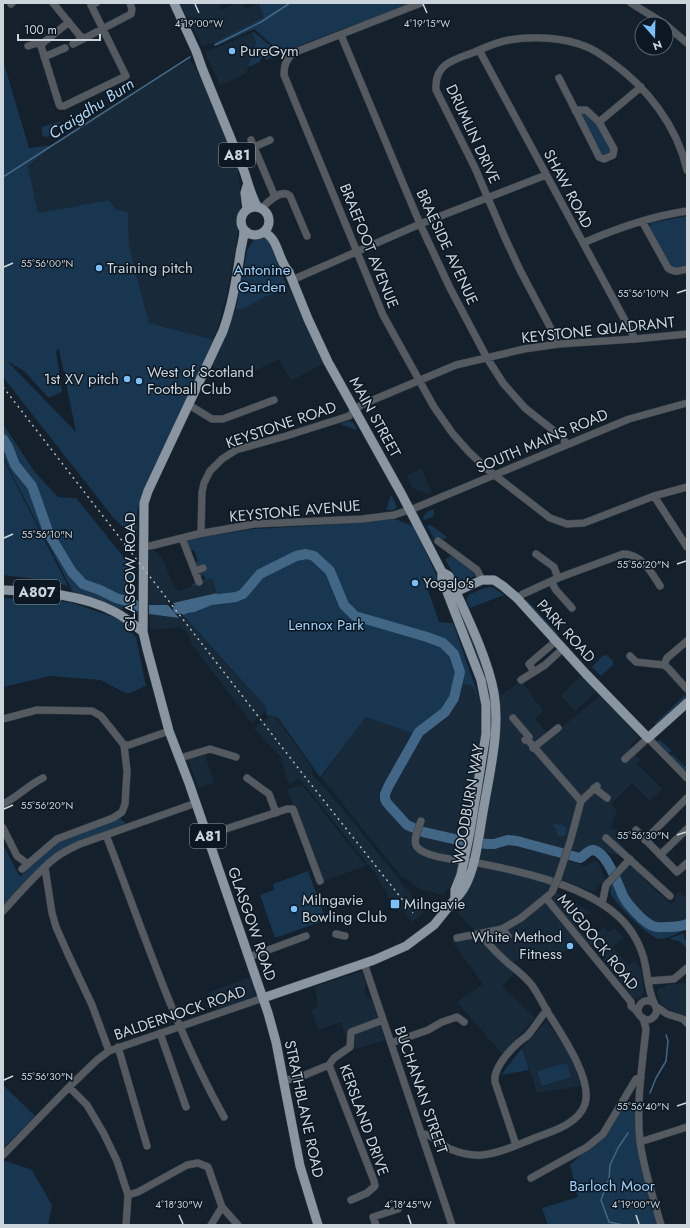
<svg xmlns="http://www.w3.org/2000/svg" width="690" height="1228" font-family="Jost,sans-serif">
	<rect width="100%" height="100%" fill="#14202b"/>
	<!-- built -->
	<path fill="#182939" d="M180,3h41l-1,7 17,-7h5l3,6 14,-6 6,14 -51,26 -12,3z
		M252,33l4,9 -10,32 -26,11 -15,-33z
		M190,59l17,31 31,81 2,17v20l-3,31 -10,55 -13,46 -65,-17 -20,-77 -1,-34 -12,-2 -7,-10 -71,13 -10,-47 25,-21z
		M298,285l34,74 -41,22 -12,-22 -39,19 -29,-12 25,-57h7l20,-11z
		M421,468l11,25 -4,1 -16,-6 -5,-12z
		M154,550l9,9 11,28 5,4 25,-9 8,-5 5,16 -44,10 -3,-3 -4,2 2,3h-19v-54z
		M149,614l30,4 4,-3 82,91 2,4 -1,2 -14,11 -60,-78 -4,-11 -7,-7 -31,3z
		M580,676l16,16 -21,19 -14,-15z
		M522,681l11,17 11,12 -9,9 15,18 52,-43 36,43 -1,2 -8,8 12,13 -4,4 25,25 -12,12 -18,-18 -21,21 6,6 -6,18 6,2 -1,5 5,9 5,6 -5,6 -35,-9 -2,4 -3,2 -10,-3 -2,11 16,5 10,-5 3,1 8,18 -9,7 -2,5 -34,-12 -5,12 36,21 -12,2 -9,4 17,20 16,-12 4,5 7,-4 9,10 -11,9 15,18 7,-5 6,8 3,24 -3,5 -3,2h-4l-42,-54 -15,-1 -26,17 -21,-11 -20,15 -52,-51 7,-45 -22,26 -23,-6 -20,-14 -79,-98 45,-61 48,18 38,-26 9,-24 10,1 5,8 22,-4 3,6z
		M271,715h2l5,5 35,49 -1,5 30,34 83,104 -13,10 -10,-12 -3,2 -12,-16 2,-1 -7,-9 -5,-10 -78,-98 -10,7 -9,-30h-2l-24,-27z
		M205,755l9,28 -16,5 -10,-30z
		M302,785l64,81 -43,15 -36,-92z
		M633,865l10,9 1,6 27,24 4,-3v-5l4,-5 8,8v20l-11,5h-20l-9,-3 -12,-12 -14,-21 -3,-12 11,-10z
		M478,937l37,35 -13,14 33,32 -33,36 -45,-52 26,-18 -31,-43 5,1z
		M360,972l3,1 3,12 -2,5 2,6 6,4 13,40 -28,9 -10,-6 -6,-21 -23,8 -7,-20 5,-2 2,-6 -4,-15z
		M250,977l6,19 -40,14 -7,-18z
		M686,983h1v35l-18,-9 -8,-5 -4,-12 2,-4h5l2,-3z
		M547,1021l17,25 10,19 7,21 -44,7 -15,-45z"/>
	<!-- green -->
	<path fill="#18364f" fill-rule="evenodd" d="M259,3h155l-128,53 2,-3 66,-27 -1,-1 -60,23 -9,7 -30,-26 -38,17 -2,-3 50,-26z
		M254,32l26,22 -14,6 -2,-4 -3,2 -1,4 -12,5 8,-25 -4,-9z
		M3,60l26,88 24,-3 -25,21 10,47 71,-13 7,10 12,2 1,34 20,77 65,17 -72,156 -5,15v24l-5,2 -20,-21 -109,-139zM59,349l17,83 -69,-71 17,10 25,27 13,-6 -6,-41z
		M582,112h2l12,12 16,25v2l-9,6 -22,-43z
		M61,121l-10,14 -5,2 -4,-2v-8z
		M687,216v51l-11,3 -6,-3 -21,-38 2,-6z
		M258,238h7l3,2 20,49 -25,9 -20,11h-7l11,-59 6,-9z
		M349,421l4,1 4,8 -17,-6z
		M3,424l31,47 24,26 18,1 59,73 -9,24 12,6v13l-64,-20 -71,-137z
		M3,459l65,127 -23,-6 -42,-5z
		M392,495l5,12 -3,3h-8l4,-13z
		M434,509v7l-10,4 -1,-2c2,-6 6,-7 11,-9z
		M395,519l18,7 27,56 -12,8 11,32 14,1 24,69 1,25 -2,-24 -5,-8 -10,-1 -9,24 -38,26 -48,-17 -46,60 -41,-58 -6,-4 -5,1 -2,-4 1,-2 -2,-4 -82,-91 33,-13 1,-9 -5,-15 -19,9 -1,-3 5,-2h5v-1l4,-2 -2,-4 -4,2v-4l-6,-10 4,-2 -4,-11 -3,1 -3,-9 2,-2 6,-2 58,-9 69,-4z
		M431,525l16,12 -2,2 -4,-1 -4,5 -1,-1 -9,-16z
		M451,556l23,15 1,5 -11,5 -4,1 -3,-2 -12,-21z
		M489,587l5,1 10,7 -34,13 -3,-7v-4c5,-5 14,-8 22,-10z
		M3,598l67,4 49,17 17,18 10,49 -19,8 -26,-14 -51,-4 -47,11z
		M527,600l31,34 -3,2 -30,-35z
		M459,607l26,64 -4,1 -24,-64z
		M607,655l6,6v4l-12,11 -9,-9 10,-11z
		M685,695l2,4 -31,27 -1,-3z
		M660,740l12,11 -5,3 -11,-12z
		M672,754l15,14 -3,3 -14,-15z
		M120,818l6,6 -48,18 -51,40 -24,23v-60l17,32 17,-19 28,-21z
		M556,823l2,2 4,-1c4,4 6,6 3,11l-3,1h-5v-6l-4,-5z
		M308,871l18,49 -51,18 -15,-43 14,-5 -1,-6z
		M614,881c9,18 21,43 42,48 9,3 20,1 29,1 -7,3 -16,8 -24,9 -11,1 -43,-34 -50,-44l-1,-11z
		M682,934h2v4l3,3v7l-8,-7 -9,-2 1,-1z
		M522,1048l7,22 -28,5z
		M567,1063l4,14 -29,9 -5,-15z
		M3,1085l32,31 -32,32z
		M621,1104l16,9 21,112h-110l-6,-17 36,-11 -8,-32 34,-31z
		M3,1160l29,10 20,35 -4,20h-45z"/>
	<!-- water -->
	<path fill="#426685" d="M217,593l-1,9 -33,13 -10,-12z
		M149,605h19l11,13 -30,-4z"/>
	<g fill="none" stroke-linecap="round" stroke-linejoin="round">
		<!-- stream -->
		<path stroke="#426685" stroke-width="1.5" d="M215,45l46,-23 29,-19
			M3,177l187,-120
			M650,1093l6,-15 10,-17 2,-20 -2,-6
			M623,1225l-14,-3 -8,-22 8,-21 1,-14 8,-17 10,-15"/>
		<!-- river -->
		<path stroke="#426685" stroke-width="10" d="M3,439l5,8 7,18 17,21 17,48 23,38 11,12 17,6 16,8 14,4 6,4
			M178,609l16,-2 17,-7 25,-3 7,-3 17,-20 36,-18 10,-2 8,2 16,15 14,34 11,11 72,21 16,6 11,11 6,18 -6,26 -9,14 -26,20 -30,53 -4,9v5l2,4 20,22 16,7 31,7 33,5h7l14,-4 9,1 63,17c5,-2 7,-8 13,-8 14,2 25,34 30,46 5,9 21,27 30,30 4,2 9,1 13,1 7,0 15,0 21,-3"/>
		<defs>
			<path id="minor" d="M53,3l27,33 5,2 46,-24 1,-5 -2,-6
				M421,3l-128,50c-7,7 -9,12 -9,22l99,240 51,92 19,27 16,18 19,18 62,48 17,6 17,-1 70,-27 33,-9
				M631,3l34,21
				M11,4l1,-1
				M69,22l-26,21 -2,3 18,58 1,2h4l62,-30 -35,-71 5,-2
				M666,25l21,18
				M341,35l79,189 30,64 37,70 16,25 22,25 38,30 3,7
				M73,44l12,-6
				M28,46l9,-3 4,3
				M479,50l156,289
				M44,57l21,-9
				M559,78c13,26 27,52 40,79l5,2 9,-4 1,-6 -15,-27 -13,-12h-11
				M599,122l42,-35
				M251,140l24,57
				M254,147l16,-7
				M262,208c6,-6 19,-20 28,-12l17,40
				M642,221l26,47c6,5 12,3 19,1
				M583,243c32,-14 69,-27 104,-32
				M292,280l128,-56 126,-49
				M559,344l-39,-74 -15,-32 -30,-70 -39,-78c-2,-25 16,-30 36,-37 12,-5 24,-11 37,-13 24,-4 55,-3 78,7 8,3 16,9 23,14 37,26 67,65 77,109
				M189,405l23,14h11l51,-19
				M654,496l33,51
				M201,533l1,-41 2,-9 6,-12 12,-12 14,-9 50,-14 63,-20 12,-11 95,-40 68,-16 35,-5 76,-5 52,-5
				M182,538l17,44
				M438,541l39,29 5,10
				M150,546l48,-12 56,-10 108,-5 32,-4 21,-7 214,-89 58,-16
				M536,554l18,13 4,11
				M195,571l8,-3
				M551,581l5,9 16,18
				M517,598l6,-4 35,-16 65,-24c19,0 28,18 37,32
				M630,656l6,6 28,3 4,3 19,21
				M664,665l3,-7 20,-17
				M534,672l-5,-8 27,-23
				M521,680l24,-15 13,-12
				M513,718l16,19 -4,3
				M3,719l34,-9 55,1 9,5 23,29h5l40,-14
				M527,739l54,62
				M533,748l25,-20
				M180,758l30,-9 26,8
				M625,759l23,-21 39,40
				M247,778l22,16 7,19
				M594,788l13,10
				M3,804c15,-7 25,-19 40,-26
				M421,821c-2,7 -9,20 -4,26 9,11 42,13 55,15 13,2 26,5 39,8 35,8 82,22 108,47 13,12 23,30 26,47 3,14 3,26 9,39
				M3,828l14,28 11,8
				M636,830l41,42 10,-9
				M106,835c37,95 68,193 118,282
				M207,835l80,-26h6l27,72
				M606,838l64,58
				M645,840l42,-42
				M660,855l27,-26
				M45,868l7,45 4,14 12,27 24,51 17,46
				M22,869l35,-30 56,-21 9,-6 3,-8 2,-33 -3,-26
				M558,878l12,-36 11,-41 16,-15
				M546,898l85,104v4c5,3 8,9 11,12 7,5 14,-1 15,-8l-3,-7c-8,-5 -15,-1 -16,8
				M602,904l4,-19 24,-26
				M3,911c16,-17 34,-39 52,-53 8,-6 16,-10 25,-14l116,-41
				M502,929l6,7
				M336,934l9,2
				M457,938l45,-9 19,-11 28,-23
				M249,957l57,-21
				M364,963l88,262
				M648,981l26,-2 13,-11
				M657,1007l10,7 16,5 4,4
				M643,1018l3,11c-4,37 -10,76 -6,113 4,28 13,56 21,83
				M160,1033l26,74
				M391,1043l37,-13 14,-8 15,-5 7,5
				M118,1047l29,99
				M283,1081l17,-4 29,-12
				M69,1087l18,18 17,29 13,27 11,34 -2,30
				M421,1134c8,-2 21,11 29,15 10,4 21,7 32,6 19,-2 37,-11 55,-18 17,-6 42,-14 48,-33 8,-25 -25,-72 -38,-93 -5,-9 -10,-19 -16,-27 -6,-7 -14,-14 -22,-20 -11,-9 -20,-20 -30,-30
				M640,1142l47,-15
				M516,1145l-21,-63c-2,-13 13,-30 23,-39 3,-3 7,-5 10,-8 7,-8 12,-17 19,-25
				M3,1155l66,-68 28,-27 12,-9 154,-53
				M531,1178l56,-31 16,-13 33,-55 5,-2
				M128,1195l10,-3 49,-27 11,-2 10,4 14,40 16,18
				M351,1200l16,-7 8,-7 -1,-5 -45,-116 5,-7 16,-11 1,-15 32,-12
				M211,1225l11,-18
				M376,1225l-3,-8 25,-8"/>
			<path id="major" d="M174,3l22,48 6,17 42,103c4,12 7,24 13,35
				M241 221a14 14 0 1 1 28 0a14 14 0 1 1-28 0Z
				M247,209l-2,-16 2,-7
				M244,230c0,11 -3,15 -4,25 -4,26 -8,51 -17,76l-75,160 -4,12 -1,129 4,17 22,82 20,52 79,230 8,29 24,124 18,59
				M442,572v7l39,101 5,25v29l-16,98 -9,43 -6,15v9
				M3,590c38,2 78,4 112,22 10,5 19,13 28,20
				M451,594l31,-14h12l9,6 14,12 69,76 62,64 39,-35
				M263,998l111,-38 32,-14 28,-21 21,-26c11,-9 16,-25 19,-37 5,-20 7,-41 11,-61 6,-35 15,-73 9,-108 -7,-38 -30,-82 -45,-117l-7,-4 -40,-77 -74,-133 -20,-43 -19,-47c-11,-11 -10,-33 -25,-40"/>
		</defs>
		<!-- minor casing -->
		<use href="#minor" stroke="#313d47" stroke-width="8"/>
		<!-- major casing -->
		<use href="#major" stroke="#313d47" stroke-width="10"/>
		<!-- minor -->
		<use href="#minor" stroke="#545a60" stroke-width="7"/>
		<!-- major -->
		<use href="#major" stroke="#8996a2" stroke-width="9"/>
		<!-- rail -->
		<path stroke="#b1bbc2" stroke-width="1.5" stroke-dasharray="2 4" stroke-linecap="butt" d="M3,387l299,386 111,140"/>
		<defs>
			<path id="minor-bridge" d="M552,892l6,-14"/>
		</defs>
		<!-- minor-bridge casing -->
		<use href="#minor-bridge" stroke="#313d47" stroke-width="8" stroke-linecap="butt"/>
		<!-- minor-bridge -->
		<use href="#minor-bridge" stroke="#545a60" stroke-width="7"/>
	</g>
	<!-- ticks -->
	<path fill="none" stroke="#cbd4db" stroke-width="1.5" d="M195,4l4,9M423,4l4,9M4,267l9,-4M677,293l9,-3M4,538l9,-4M677,564l9,-3M4,809l9,-4M677,835l9,-3M4,1080l9,-4M677,1106l9,-3M179,1215l4,9M408,1215l3,9M636,1215l3,9"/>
	<!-- markers -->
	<g fill="#7abff8" stroke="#0b1722" stroke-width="1.5">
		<circle cx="232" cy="51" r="4"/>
		<circle cx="99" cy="268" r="4"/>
		<circle cx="127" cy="379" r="4"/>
		<circle cx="139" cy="381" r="4"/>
		<circle cx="415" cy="583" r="4"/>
		<rect x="390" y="899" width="10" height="10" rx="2"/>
		<circle cx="294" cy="909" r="4"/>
		<circle cx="570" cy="946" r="4"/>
	</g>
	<g text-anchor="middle" stroke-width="3" stroke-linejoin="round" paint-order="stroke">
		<!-- shield labels -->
		<g fill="#0b1722" stroke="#919ba4" stroke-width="1">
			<rect x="219" y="143" width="36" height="24" rx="3"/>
			<rect x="14" y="580" width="46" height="24" rx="3"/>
			<rect x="190" y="824" width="36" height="24" rx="3"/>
		</g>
		<g font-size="14" font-weight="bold" fill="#cbd4db">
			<text x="237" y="160">A81</text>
			<text x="37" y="597">A807</text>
			<text x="208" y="841">A81</text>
		</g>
		<!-- poi labels -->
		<g font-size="15" fill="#cbd4db" stroke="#0b1722" text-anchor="start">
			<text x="240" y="56">PureGym</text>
			<text x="107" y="273">Training pitch</text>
			<text x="147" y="377">West of Scotland<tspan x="147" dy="17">Football Club</tspan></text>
			<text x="119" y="384" text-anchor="end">1st XV pitch</text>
			<text x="423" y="588">YogaJo's</text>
			<text x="302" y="905">Milngavie<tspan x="302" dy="17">Bowling Club</tspan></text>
			<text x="404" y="909">Milngavie</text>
			<text x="562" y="942" text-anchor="end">White Method<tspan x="562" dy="17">Fitness</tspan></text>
		</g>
		<!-- street labels -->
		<g font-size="15" fill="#cbd4db" stroke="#0b1722">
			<text transform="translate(473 134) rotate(65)" y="5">DRUMLIN DRIVE</text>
			<text transform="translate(568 189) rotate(62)" y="5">SHAW ROAD</text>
			<text transform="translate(369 246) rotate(68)" y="5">BRAEFOOT AVENUE</text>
			<text transform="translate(447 247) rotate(65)" y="5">BRAESIDE AVENUE</text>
			<text transform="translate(598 330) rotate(-6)" y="5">KEYSTONE QUADRANT</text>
			<text transform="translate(375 417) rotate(61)" y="5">MAIN STREET</text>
			<text transform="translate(281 425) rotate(-19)" y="5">KEYSTONE ROAD</text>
			<text transform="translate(542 441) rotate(-23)" y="5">SOUTH MAINS ROAD</text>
			<text transform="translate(295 511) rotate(-5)" y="5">KEYSTONE AVENUE</text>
			<text transform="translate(130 572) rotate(-90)" y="5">GLASGOW ROAD</text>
			<text transform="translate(566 631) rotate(48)" y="5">PARK ROAD</text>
			<text transform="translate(468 804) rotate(-80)" y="5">WOODBURN WAY</text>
			<text transform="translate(252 924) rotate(71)" y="5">GLASGOW ROAD</text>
			<text transform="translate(598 942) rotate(51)" y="5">MUGDOCK ROAD</text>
			<text transform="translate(180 1013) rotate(-19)" y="5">BALDERNOCK ROAD</text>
			<text transform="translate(421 1090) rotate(71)" y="5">BUCHANAN STREET</text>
			<text transform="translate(304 1109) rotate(78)" y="5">STRATHBLANE ROAD</text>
			<text transform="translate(364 1120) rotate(70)" y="5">KERSLAND DRIVE</text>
		</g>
		<!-- park labels -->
		<g font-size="15" fill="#a0cff8" stroke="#0b1722">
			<text x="262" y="275">Antonine<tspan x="262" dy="17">Garden</tspan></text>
			<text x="326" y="630">Lennox Park</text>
			<text x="612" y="1191">Barloch Moor</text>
		</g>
		<!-- water labels -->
		<g font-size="16" font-style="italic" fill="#b3d6f5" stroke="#0b1722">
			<text transform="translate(91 108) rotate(-33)" y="6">Craigdhu Burn</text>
		</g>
	</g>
	<g font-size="10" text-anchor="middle" fill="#cbd4db" stroke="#0b1722" stroke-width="3" stroke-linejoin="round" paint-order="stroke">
		<text x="199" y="27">4°19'00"W</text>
		<text x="427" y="27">4°19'15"W</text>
		<text x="47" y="267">55°56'00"N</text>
		<text x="643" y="297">55°56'10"N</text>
		<text x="47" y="538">55°56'10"N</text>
		<text x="643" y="568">55°56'20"N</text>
		<text x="47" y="809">55°56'20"N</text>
		<text x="643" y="839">55°56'30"N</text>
		<text x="47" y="1080">55°56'30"N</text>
		<text x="643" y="1110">55°56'40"N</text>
		<text x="179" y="1208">4°18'30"W</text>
		<text x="408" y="1208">4°18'45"W</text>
		<text x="636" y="1208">4°19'00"W</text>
	</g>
	<!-- border -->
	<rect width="690" height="1228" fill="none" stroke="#cbd4db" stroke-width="8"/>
	<!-- north arrow -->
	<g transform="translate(654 36) rotate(160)"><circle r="19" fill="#0b1722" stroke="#58636c"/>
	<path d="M0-3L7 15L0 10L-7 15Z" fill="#7abff8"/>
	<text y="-6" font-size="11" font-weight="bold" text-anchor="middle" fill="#cbd4db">N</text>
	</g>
	<!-- scale -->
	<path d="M18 34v6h82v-6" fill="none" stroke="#cbd4db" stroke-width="2"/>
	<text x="24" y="34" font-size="12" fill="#cbd4db" stroke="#0b1722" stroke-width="3" paint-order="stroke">100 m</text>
</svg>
